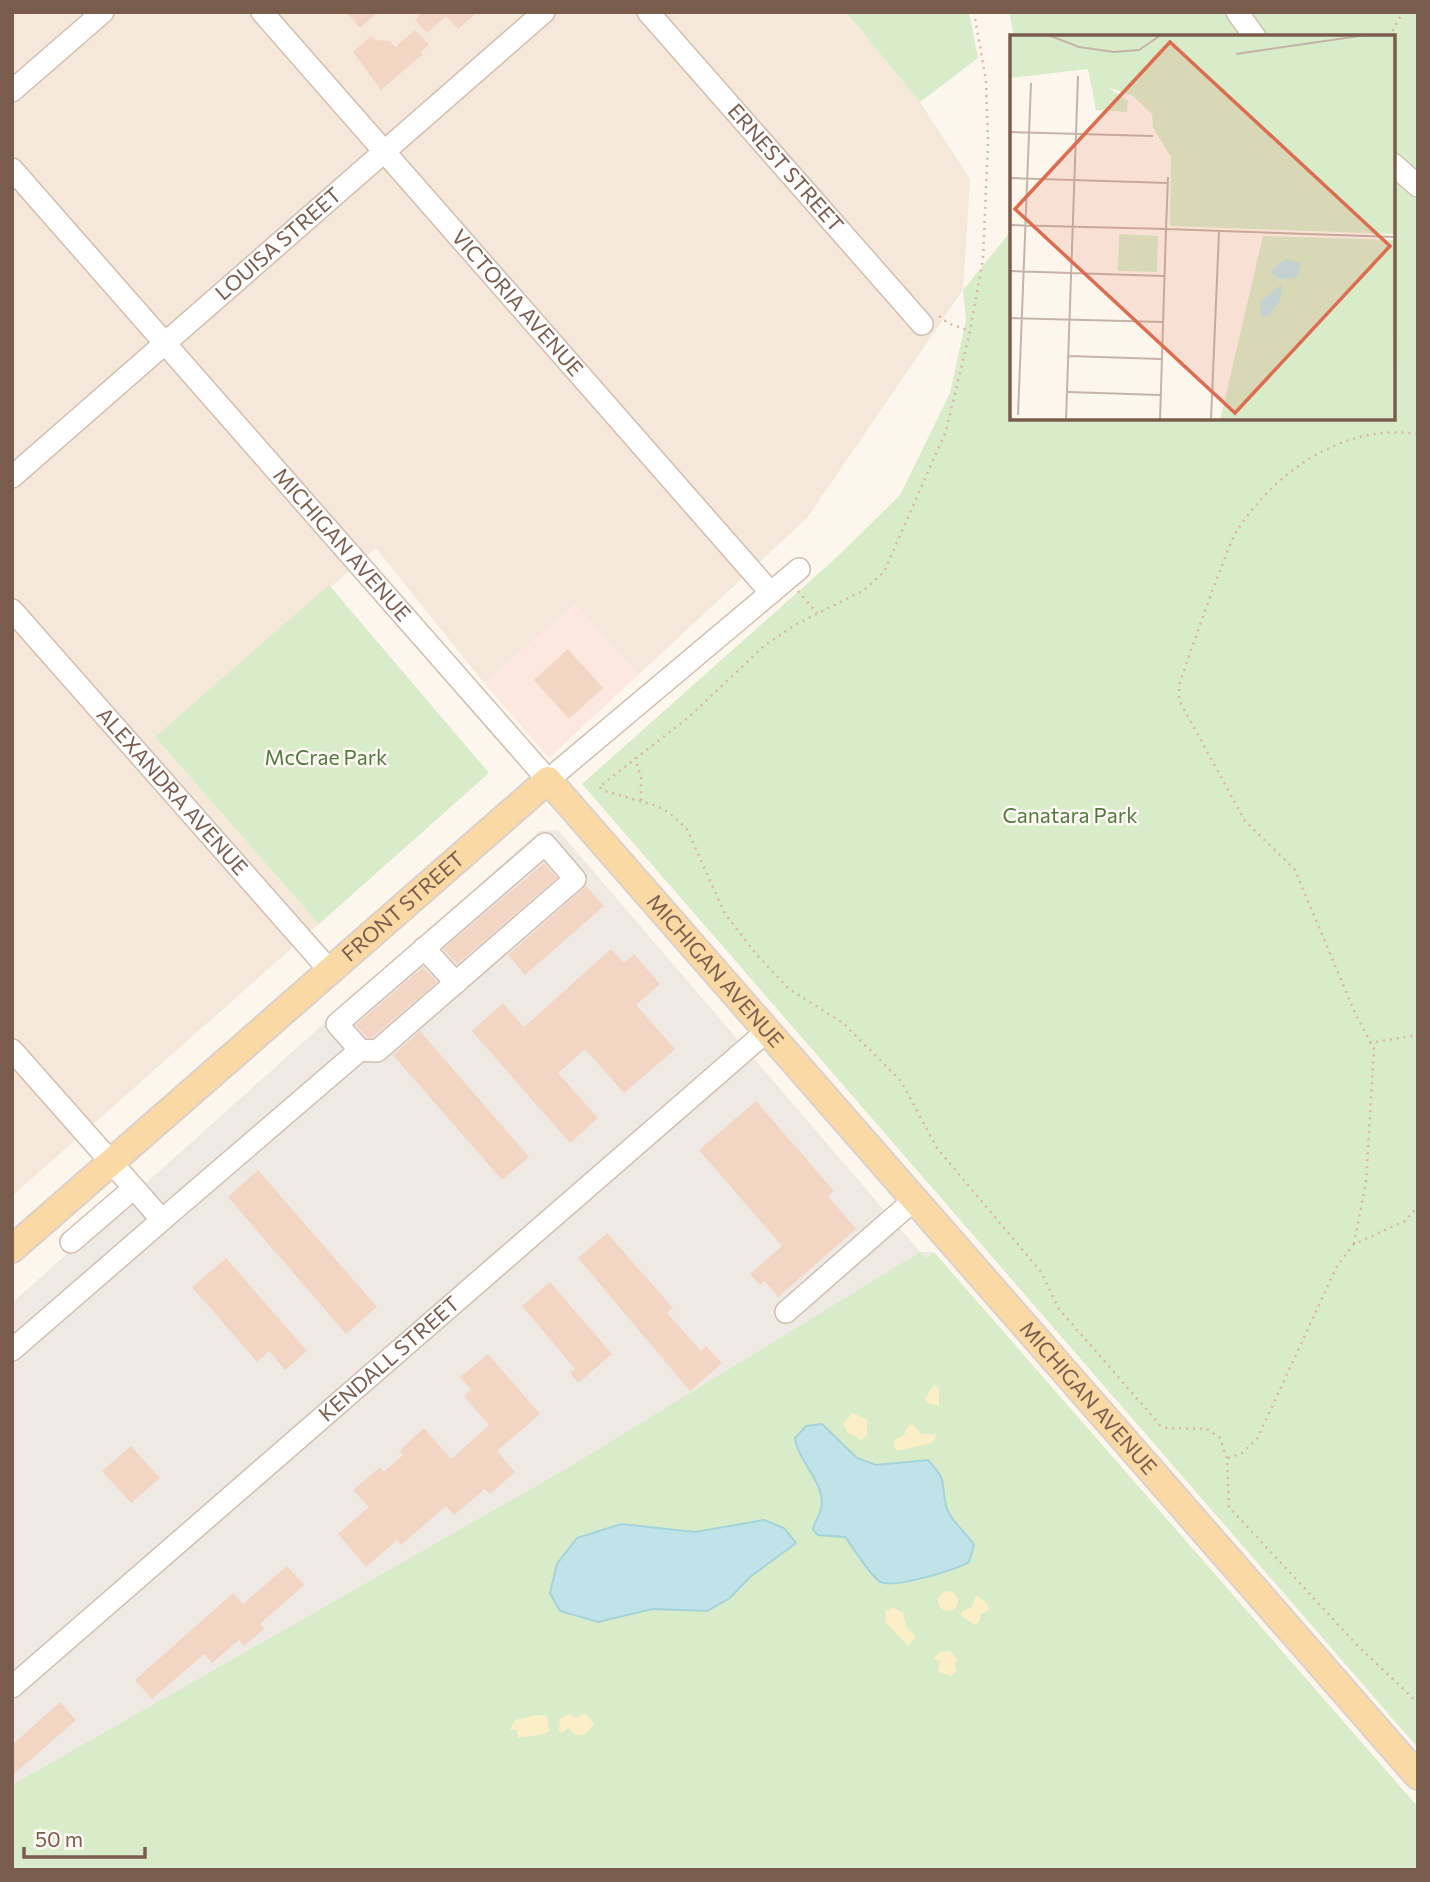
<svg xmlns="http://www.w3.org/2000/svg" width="1430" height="1882" font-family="Commissioner,sans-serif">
	<rect width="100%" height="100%" fill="#fdf6ec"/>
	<!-- residential -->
	<path fill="#f5e8da" d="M12,12h834l74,90 50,77 -7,111 -156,228 -169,157 -63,-71 -91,79 -108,-135 -221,189 164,187 -307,272z"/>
	<!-- commercial -->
	<path fill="#fde8e0" d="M575,604l63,71 -89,83 -65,-75z"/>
	<!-- industrial -->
	<path fill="#efe9e4" d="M558,830l362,422h14l-42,31 -880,502v-482l527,-472z"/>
	<!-- green -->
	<path fill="#d8ecc9" d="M846,12h123l9,46 -58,44z
		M1009,12h409v1736l-836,-964 254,-226 64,-63 50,-102 16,-73 -3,-30 49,-60v188h381v-381h-379z
		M329,585l160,188 -170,151 -164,-187z
		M920,1252l6,6 8,-6 484,555v63h-1406v-85l559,-319z"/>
	<!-- sand -->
	<path fill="#fcefc7" d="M934,1384l5,5v17l-12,-3 -2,-4z
		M853,1413l14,7v15l-5,5 -14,-7 -5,-10z
		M909,1424l5,1 7,9h16l-5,9 -35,8 -3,-5 1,-6 9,-5z
		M938 1601a10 10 0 1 1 20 0a10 10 0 1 1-20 0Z
		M976,1595l11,8 2,7 -8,4 -2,8 -5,3 -13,-10 1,-4 10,-4z
		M893,1607l10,6 4,15 9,9 -8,9 -23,-24 1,-11z
		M950,1651l8,9 -4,4 3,6 -6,6 -13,-4 2,-11 -7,-2 7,-7z
		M585,1713l9,10 -8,11 -10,1 -8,-7 -6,5 -3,-2 1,-12 9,-5 7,4z
		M536,1715l11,1 2,15c-5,4 -24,6 -31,7l-1,-8h-7l5,-10z"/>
	<!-- water -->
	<path fill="#bfe3e8" stroke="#a5d3da" stroke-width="2" d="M822,1424l35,34 19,7 52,-5c21,23 12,20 18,45 3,15 20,27 28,40l-5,17c-13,8 -78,28 -90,19 -11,-8 -25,-33 -34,-44l-27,-2 -5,-5c1,-8 6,-13 8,-21 6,-25 -23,-47 -26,-71l11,-12z
		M764,1520l20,8 12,15 -46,34 -20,21 -23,13 -55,-2 -54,13 -38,-11 -10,-18 7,-29 20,-26 44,-14 74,8z"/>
	<!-- building -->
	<path fill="#f3d5c3" d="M346,12h32l-18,16z
		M423,12h55l-20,17 -12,-13 -19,17 -12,-13z
		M415,30l14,15 -8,7 2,2 -42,36 -28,-38 18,-16 4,4 15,1 5,6z
		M568,649l35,39 -34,31 -35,-39z
		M544,863l13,15 -100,86 -14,-15z
		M586,886l18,20 -79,69 -17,-20z
		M611,949l13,14 10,-9 26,30 -24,21 39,44 -51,44 -39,-44 -27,24 40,45 -28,25 -98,-112 31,-28 21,24z
		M423,967l14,15 -65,56 -6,-1 -10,-12z
		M420,1031l109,126 -27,23 -109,-125z
		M756,1101l78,90 -6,5 28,33 -78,68 -13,-16 -5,4 -10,-11 32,-28 -83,-96z
		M258,1170l119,137 -31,27 -118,-137z
		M607,1233l66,75 -6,5 34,38 5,-5 16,17 -32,28 -112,-133z
		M226,1258l81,93 -22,19 -16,-19 -12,11 -65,-75z
		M550,1282l62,72 -34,29 -8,-10 5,-4 -53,-63z
		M488,1354l52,60 -43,37 18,21 -25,22 -5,-5 -31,26 -8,-9 -45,39 -4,-5 -31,27 -28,-33 31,-27 -16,-17 27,-23 4,5 19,-17 -4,-4 25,-23 27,31 38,-34 -25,-29 7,-6 -11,-13z
		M131,1446l29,32 -29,25 -29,-32z
		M287,1566l17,19 -44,39 4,5 -20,17 -5,-6 -27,23 -8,-9 -52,45 -17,-19 98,-87 10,11z
		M60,1702l16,18 -64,56v-31z"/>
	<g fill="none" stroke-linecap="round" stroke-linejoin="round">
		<defs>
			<g id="minor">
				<path id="s1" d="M262,12l509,581"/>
				<path id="s2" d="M648,12l274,312"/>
				<path d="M1237,12l18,25"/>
				<path d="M12,91l91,-79"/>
				<path d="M1393,164l25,22"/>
				<path id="s3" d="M12,169l536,611 251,-211"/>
				<path id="s4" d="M12,477l532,-465"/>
				<path id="s5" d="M12,610l319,362"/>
				<path d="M424,948l32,35"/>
				<path d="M12,1050l122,138 -63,54"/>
				<path d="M134,1188l28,32 198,-170 17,1 198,-172 -30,-35 -208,180 23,26"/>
				<path d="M786,1312l128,-112"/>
				<path d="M12,1350l150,-130"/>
				<path id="s6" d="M12,1687l755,-656"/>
			</g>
			<g id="major">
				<path id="s7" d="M12,1249l536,-469 870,996"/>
			</g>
		</defs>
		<!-- minor casing -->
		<use href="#minor" stroke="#d1beb0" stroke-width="24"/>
		<!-- major casing -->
		<use href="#major" stroke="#dad1cd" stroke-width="30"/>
		<!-- path -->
		<path stroke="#d9b8a5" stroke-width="2.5" stroke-dasharray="2 5" stroke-linecap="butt" d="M974,12l12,69 2,61 -5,117 -13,72 -24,100 -62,141 -20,18 -67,34 -32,21 -76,72 -90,70 5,4 50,14 16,8 17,16 38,85 31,40 33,35 54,34 58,58 36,67 104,124 18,37 101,116 7,3 40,1 13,9 7,21 2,48 129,139 60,57
			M1389,37l14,-25
			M939,316l9,7 22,8
			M798,591l19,22
			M635,757l6,21v23
			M1369,1043l49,-8
			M1354,1244l12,-62 8,-133 -19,-36 -60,-143 -50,-49 -66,-121v-15c13,-38 26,-75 40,-112 6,-14 11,-31 19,-44 39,-59 107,-106 180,-95
			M1228,1458l14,-5 15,-14 80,-173 17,-22 51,-23 13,-15"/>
		<!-- minor -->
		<use href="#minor" stroke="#fff" stroke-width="21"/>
		<!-- major -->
		<use href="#major" stroke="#fbd9a5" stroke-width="26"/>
	</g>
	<g text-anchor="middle" stroke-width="5" stroke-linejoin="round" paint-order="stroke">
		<!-- street labels -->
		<g font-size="21" fill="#7a5c4d" stroke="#fffaf3">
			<text dy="7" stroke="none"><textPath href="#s2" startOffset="208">ERNEST STREET</textPath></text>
			<text dy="7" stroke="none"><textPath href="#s4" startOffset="354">LOUISA STREET</textPath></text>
			<text dy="7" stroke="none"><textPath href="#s1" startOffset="387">VICTORIA AVENUE</textPath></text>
			<text dy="7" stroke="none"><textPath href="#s3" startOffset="500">MICHIGAN AVENUE</textPath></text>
			<text dy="7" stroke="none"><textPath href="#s5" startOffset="242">ALEXANDRA AVENUE</textPath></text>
			<text dy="7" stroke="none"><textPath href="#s7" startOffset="520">FRONT STREET</textPath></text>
			<text dy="7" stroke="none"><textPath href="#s7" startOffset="966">MICHIGAN AVENUE</textPath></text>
			<text dy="7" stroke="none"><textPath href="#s6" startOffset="500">KENDALL STREET</textPath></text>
			<text dy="7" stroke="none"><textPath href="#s7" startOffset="1533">MICHIGAN AVENUE</textPath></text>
		</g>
		<!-- park labels -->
		<g font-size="21" fill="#537a41" stroke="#fffaf3">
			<text x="326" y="765">McCrae Park</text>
			<text x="1070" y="823">Canatara Park</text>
		</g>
	</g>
	<!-- overview -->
	<g transform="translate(1010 35)">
		<rect width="385" height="385" fill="#fdf6ec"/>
		<path d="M0,0h385l-1,199 -224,-8 1,-69 -18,-29 -1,-14 -19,-18 -25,-9 20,14 -1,11 -31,-2 -8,-41 -78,9zM109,199l39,2 -1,36 -39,-1zM253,201l132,4 -2,180h-173z" fill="#d8ecc9"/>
		<path d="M276,224l15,4 -4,14 -15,3 -13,-8zM272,249l-2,17 -11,14 -8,3 -1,-16z" fill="#bfe3e8"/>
		<path fill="none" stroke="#c5b3a7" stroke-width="2" d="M38,0l31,12 35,5 25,-2 22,-15M226,19l130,-19M0,97l143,4M0,143l158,5M0,190l156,4 2,-52M0,236l154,5M0,283l153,4M59,321l92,3M58,357l92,3M8,380l13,-332M56,385l12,-344M150,385l6,-191 229,8M201,385l8,-188"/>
		<path fill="#dc6d51" fill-opacity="0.15" stroke="#dc6d51" stroke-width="3.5" d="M160,7l220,204 -155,167 -220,-204z"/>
		<rect width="385" height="385" fill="none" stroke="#7a5c4d" stroke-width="3.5"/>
	</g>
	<!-- border -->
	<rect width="1430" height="1882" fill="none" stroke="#7a5c4d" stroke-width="28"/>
	<!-- scale -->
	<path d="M24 1847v10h121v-10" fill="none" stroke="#7a5c4d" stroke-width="3.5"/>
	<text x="35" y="1847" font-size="21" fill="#7a5c4d" stroke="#fffaf3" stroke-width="5" paint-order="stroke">50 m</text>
</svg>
